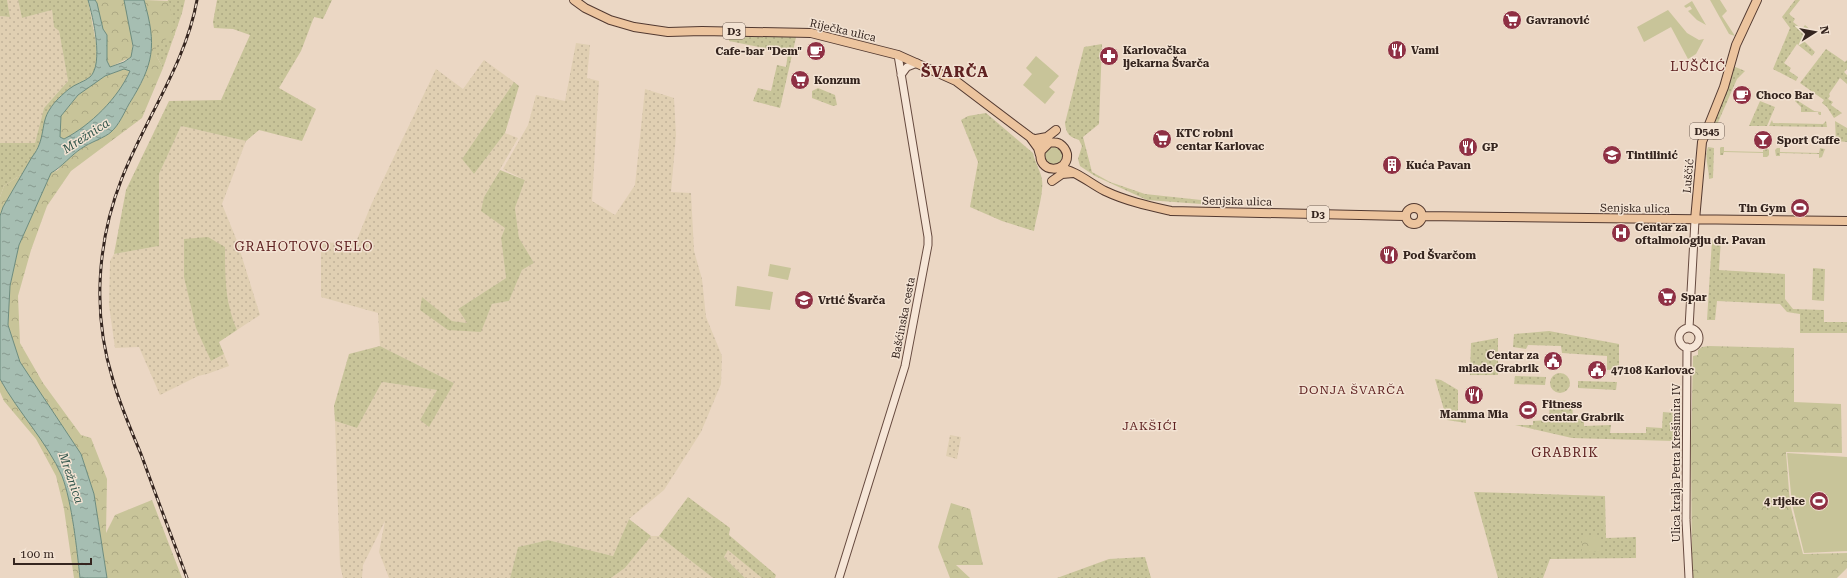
<svg xmlns="http://www.w3.org/2000/svg" width="1847" height="578" font-family="'Roboto Serif',serif">
	<defs>
		<pattern id="farmland-dots" width="8" height="8" patternUnits="userSpaceOnUse"><rect width="8" height="8" fill="#e0cfb2"/><path d="M2 2h.1M6 6h.1" fill="none" stroke="#c1b299" stroke-width="1.8" stroke-linecap="round"/></pattern>
		<pattern id="grass-dots" width="8" height="8" patternUnits="userSpaceOnUse"><rect width="8" height="8" fill="#c8c499"/><path d="M2 2h.1M6 6h.1" fill="none" stroke="#aca883" stroke-width="1.8" stroke-linecap="round"/></pattern>
		<pattern id="forest-crowns" width="20" height="18" patternUnits="userSpaceOnUse"><rect width="20" height="18" fill="#c8c499"/><path d="M2 6a3 3 0 1 1 6 0M12 15a3 3 0 1 1 6 0" fill="none" stroke="#aca883"/></pattern>
		<pattern id="water-ripples" width="26" height="14" patternUnits="userSpaceOnUse"><rect width="26" height="14" fill="#a6beb2"/><path d="M2 4q2-2 4 0t4 0M15 11q2-2 4 0t4 0" fill="none" stroke="#889a90"/></pattern>
	</defs>
	<rect width="100%" height="100%" fill="#ebd7c4"/>
	<!-- farmland -->
	<path fill="url(#farmland-dots)" d="M7,0h11l4,18 30,-8 2,16 5,5 4,22 5,28 -24,27 -9,35h-35v-127l10,1z
		M576,43l14,2 -3,33 12,3 -7,120 23,14 20,-30 10,-96 29,9 2,37 -5,57 20,1 3,58 8,28 4,38 16,39 -1,28 -20,48 -37,58 -35,29 -16,37 -65,-16 -30,7 -8,31h-121l-10,-26 6,-31 -22,44 -1,13h-19l-3,-13 -5,-144 22,7 25,-46 55,8 -17,30 34,-37 -74,-37 -2,-33 -57,-16v-54l35,-1 15,-37 65,-136 27,20 21,-29 30,22 -52,77 12,15 31,-41 13,5 -34,59 21,31 -4,10 5,40 -48,31 9,14 -15,-2 -29,-23 -3,12 61,21 11,-27 17,-3 13,-31 12,-7 -15,-25 -4,-30 10,-28 -22,-11 25,-44 8,-30 29,6z
		M181,126l65,15 -24,63 15,37 23,74 -23,15 -7,-17 -5,-34v-32l-14,114 13,-7 5,12 -22,8 -9,2 -38,19 -21,-48 -24,1 -6,-43 1,-44 4,-7 45,-8v-72z
		M950,435l11,2 -4,22 -11,-3z
		M651,536h8l54,42h-102l14,-10z
		M728,549l34,29h-17l-21,-21z"/>
	<!-- grass -->
	<path fill="url(#grass-dots)" d="M0,0h7l3,17 -10,-1z
		M18,0h70l8,43 1,13 -1,13 -6,8 -21,12 -18,18 -13,42 -15,24 -19,13 -4,11v-54h35l9,-35 24,-27 -5,-28 -4,-22 -5,-4 -2,-17 -30,8z
		M168,0h17l-3,13 -19,55 -7,-13v-11z
		M217,0h115l-9,19 -9,-2 -13,34 -22,37 37,21 -14,32 -43,-11 -13,11 -65,-15 -22,48v72l-45,8 12,-64 43,-89 52,-1 29,-65 -17,-6 -19,-1 -1,-6z
		M1795,0h5l-11,14 6,5 -2,3 9,7 3,-4 7,6 -8,10 11,11 -3,4 -15,-12 -13,19 7,5 -2,3 9,6 -2,4 -23,-12 17,-41 -8,-11z
		M730,31l67,2 -17,75 -27,-7 5,-13 13,3 6,-26 9,2 2,-14 -59,-12z
		M1102,44l-3,80 -16,13 9,35 18,10 35,12 56,6v4l-54,-4 -52,-24 -15,-10 -2,-7 4,-13 -3,-6c-10,-3 -13,-7 -14,-17l19,-76z
		M1826,49l19,13 2,-2v9l-3,3 3,3v9l-7,-6 -11,16 1,2 -2,3 5,3 -2,3 11,8 -8,5 -7,-11 -5,-4 2,-3 -24,-17z
		M1733,66l12,5 -8,8 -21,48 2,12 -5,1 -3,-6z
		M514,82l5,4 -14,47 -31,41 -12,-15z
		M818,88l17,7 2,10 -4,1 -21,-8v-7z
		M1795,99l19,12 7,1v3h-2l-1,-3h-17v-5l-6,-6z
		M1760,101l15,6 -8,19h-18z
		M986,113l47,40c2,10 8,18 9,27 2,12 -6,38 -8,51l-32,-10 -32,-14 8,-45 -17,-42 7,-4z
		M1772,120l1,3 50,1 3,-3 1,6 -58,-1z
		M1835,121l12,7v14l-11,-1z
		M1708,147l6,1 -1,30 -4,1c0,-11 -5,-22 -1,-32z
		M1721,147h3v4l39,1v-5l4,1 2,2v5l-2,2h-4v-4l-39,-1 -1,3h-3v-7z
		M1777,148h3v4l39,1 1,-5 5,1 -3,8 -3,1v-4l-39,-1v3h-4l-1,-6z
		M500,170l25,10 -10,28 4,30 15,25 -12,7 -13,31 -17,3 -11,28 -33,-2 -28,-20 2,-13 30,24 15,2 -9,-14 48,-31 -5,-40 4,-10 -24,-17 3,-14z
		M208,237l17,10c0,29 0,56 12,83l-18,12 5,12 -13,7 -15,-33 -12,-51v-38z
		M1721,239l-2,31 66,4v25l8,10 31,1v12h23v11h-47v-19l-13,-2 -7,-8 -63,-3 -2,19h-8l5,-80z
		M1813,268l12,1 -1,32 -12,-1z
		M1549,331l70,13v24l-12,2v-14l-45,-3 -1,-7 -33,-1 -2,4 -13,-2 1,-13z
		M1498,338v37h-28l1,-32z
		M380,346l74,37 -25,44 -9,-7 17,-30 -55,-8 -25,46 -22,-7 -1,-15 15,-52z
		M1550 383a10 10 0 1 1 20 0a10 10 0 1 1-20 0Z
		M1515,376l31,1 -1,8 -31,-1z
		M1435,379l6,1 17,10v21l8,1v11l-19,-3z
		M1578,381l39,1 -1,8 -38,-2z
		M1550,400l22,1 1,18h11v7l27,-1 -1,8h36v-6l16,1 1,-16 11,1 -1,28 -101,-3 -57,-13h18v-4l16,-1z
		M1474,492l131,4 1,42 30,-1v21l-86,1 -7,19h-45z
		M688,497l42,31 -1,7 47,40 -1,3h-13l-34,-28 -4,7 21,21h-32l-54,-42z
		M629,519l22,17 -26,32 -14,10h-101l8,-31 30,-7 65,16z
		M1145,557l6,21h-94l52,-19z"/>
	<!-- forest -->
	<path fill="url(#forest-crowns)" d="M95,0h29c5,18 11,38 7,57l-21,10 -3,-6v-26l-4,-6z
		M144,0l25,1 6,34 -19,9v11l7,13 -21,50 -71,53 -24,35 -16,44 -13,46 2,47 23,40 38,52 10,3 16,41 -1,54 9,-18 37,-15 30,78h-75l-13,-84 -13,-40 -61,-92 -12,-37 2,-39 9,-41 32,-72 7,-3 7,-9 17,-13 28,-15 8,-9 25,-44 8,-49z
		M124,69l6,1c-12,29 -39,55 -66,69l-4,-2 1,-21 17,-21 27,-19z
		M23,173l-20,34 -3,9v-19l4,-11z
		M1709,346l85,2v54l47,2 1,49 -56,-1 4,52 13,50 44,-1v15l-10,10h-145l-1,-134 2,-88 5,-1v-5l4,-3z
		M0,379c18,32 48,64 62,97 10,26 15,74 18,102h-6l-10,-69 -8,-33 -20,-37 -32,-38 -4,-9z
		M951,503l19,6 13,56h-27l14,13h-20l-12,-31z
		M1582,537h19v15l-19,-1z"/>
	<!-- garden -->
	<path fill="#c8c499" d="M1710,0h10l7,11 -5,5 13,20 -6,-2z
		M1692,1l14,24 -9,-5 -9,-9 4,-2 -2,-3 -4,2 -2,-2z
		M1668,10l19,23 12,7 5,-1 -8,15 -8,5 -17,-32 -27,15 -7,-15z
		M1036,56l23,20 -10,11 6,5 -10,12 -22,-19 9,-11 -6,-6z
		M1044 155a10 10 0 1 1 20 0a10 10 0 1 1-20 0Z
		M770,264l21,4 -3,12 -20,-4z
		M737,286l36,6 -3,18 -35,-4z
		M1787,453l60,4v94l-43,2 -12,-49z"/>
	<!-- water -->
	<path fill="url(#water-ripples)" stroke="#6d8c7e" fill-rule="evenodd" d="M88,0h7l2,3 6,26 4,6v26l3,6 14,-5 7,-5 2,-11 -9,-46h20c13,46 10,64 -15,104 -5,9 -10,21 -18,28 -5,5 -22,11 -29,16 -11,7 -20,19 -31,25l-32,72 -9,41 -2,39 12,37 61,92 13,40 13,84h-27c-3,-28 -8,-76 -18,-102 -15,-34 -44,-64 -62,-97v-163l3,-9 29,-50c14,-17 8,-34 18,-48 4,-7 13,-15 19,-20 6,-5 15,-7 21,-12 14,-13 3,-60 -2,-77zM124,69l6,2c-12,27 -39,54 -66,68l-4,-2 1,-21 17,-21 27,-19z"/>
	<g fill="none" stroke-linecap="round" stroke-linejoin="round">
		<defs>
			<path id="secondary" d="M901,75l6,-8 10,-4
				M1689,328l6,-108
				M1679 338a10 10 0 1 1 20 0a10 10 0 1 1-20 0Z
				M1687,347l-1,173 3,58
				M839,578l66,-212 23,-121v-8l-30,-182"/>
			<path id="primary" d="M574,0l11,8 25,12 24,7 34,5 34,-1 109,2 87,22 58,26 74,56 8,11 2,7
				M1032,138c4,2 8,4 12,4 5,1 11,-1 16,2 3,2 6,6 7,10 2,20 -31,20 -26,-3l8,-8
				M1036,139l11,-2 9,-7
				M1058,168c18,2 31,15 47,23 21,10 44,15 66,20l234,5
				M1052,181l10,-7 11,-1
				M1406 216a8 8 0 1 1 16 0a8 8 0 1 1-16 0Z
				M1422,216l425,5
				M1695,220l7,-78 22,-55 12,-42 21,-45"/>
		</defs>
		<!-- secondary casing -->
		<use href="#secondary" stroke="#664a3f" stroke-width="9"/>
		<!-- primary casing -->
		<use href="#primary" stroke="#523930" stroke-width="10"/>
		<!-- secondary -->
		<use href="#secondary" stroke="#f6e6d7" stroke-width="7"/>
		<!-- primary -->
		<use href="#primary" stroke="#ecc49e" stroke-width="8"/>
		<defs>
			<path id="rail" d="M187,578c-15,-41 -31,-82 -46,-124 -10,-24 -21,-49 -28,-74 -21,-66 -16,-139 9,-202 23,-59 64,-115 75,-178"/>
		</defs>
		<!-- rail casing -->
		<use href="#rail" stroke="#35251f" stroke-width="3"/>
		<!-- rail -->
		<use href="#rail" stroke="#f3e3d3" stroke-width="1.5" stroke-dasharray="4.5" stroke-linecap="butt"/>
	</g>
	<!-- icons -->
	<defs>
		<symbol id="supermarket-disc" viewBox="-11 -11 22 22"><circle r="9.5" fill="#8f3044" stroke="#f3e3d3"/><path d="M-6-5.5h2.5l.6 2H6L4.5 2H-2.5L-4.4-4H-6ZM-1.5 3.2a1.3 1.3 0 1 0 .1 0ZM3 3.2a1.3 1.3 0 1 0 .1 0Z" fill="#fff"/></symbol>
		<symbol id="restaurant-disc" viewBox="-11 -11 22 22"><circle r="9.5" fill="#8f3044" stroke="#f3e3d3"/><path d="M-5-6h1v4h1v-4h1v4h1v-4h1v5L-1.5 .5V6h-2V.5L-5-1ZM5-6V6H3V1.5H1.5Q1.5-4 5-6Z" fill="#fff"/></symbol>
		<symbol id="cafe-disc" viewBox="-11 -11 22 22"><circle r="9.5" fill="#8f3044" stroke="#f3e3d3"/><path d="M-5.5-4.5H6V0H3Q3 3.5 0 3.5H-2.5Q-5.5 3.5-5.5 0ZM3-3.2v2h1.7v-2ZM-6 4.5H4V6H-6Z" fill="#fff"/></symbol>
		<symbol id="pharmacy-disc" viewBox="-11 -11 22 22"><circle r="9.5" fill="#8f3044" stroke="#f3e3d3"/><path d="M-2-6h4v4h4v4h-4v4h-4v-4h-4v-4h4Z" fill="#fff"/></symbol>
		<symbol id="bar-disc" viewBox="-11 -11 22 22"><circle r="9.5" fill="#8f3044" stroke="#f3e3d3"/><path d="M-6-5H6L.8 .8V4.5H3.5V6h-7V4.5H-.8V.8Z" fill="#fff"/></symbol>
		<symbol id="school-disc" viewBox="-11 -11 22 22"><circle r="9.5" fill="#8f3044" stroke="#f3e3d3"/><path d="M0-5L7-2L0 1L-7-2ZM-4 1L0 2.5L4 1V4Q0 6-4 4Z" fill="#fff"/></symbol>
		<symbol id="building-disc" viewBox="-11 -11 22 22"><circle r="9.5" fill="#8f3044" stroke="#f3e3d3"/><path d="M-4-6H4V6H1V3H-1V6H-4ZM-2.5-4.3h1.7v1.8h-1.7ZM.8-4.3h1.7v1.8H.8ZM-2.5-1h1.7V.8h-1.7ZM.8-1h1.7V.8H.8Z" fill="#fff"/></symbol>
		<symbol id="stadium-disc" viewBox="-11 -11 22 22"><circle r="9.5" fill="#8f3044" stroke="#f3e3d3"/><path d="M0-5a6.5 5 0 1 0 0 10a6.5 5 0 1 0 0-10ZM-3.5-1.8h7v3.6h-7Z" fill="#fff"/></symbol>
		<symbol id="hospital-disc" viewBox="-11 -11 22 22"><circle r="9.5" fill="#8f3044" stroke="#f3e3d3"/><path d="M-5-5h3v3.5h4V-5h3V5h-3V1.5h-4V5h-3Z" fill="#fff"/></symbol>
		<symbol id="civic-disc" viewBox="-11 -11 22 22"><circle r="9.5" fill="#8f3044" stroke="#f3e3d3"/><path d="M-.6-6.5H3V-4.5H.6V-3L4-1V1h2V6H-6V1h2V-1L-.6-3ZM-1.2 2.5V6h2.4V2.5Z" fill="#fff"/></symbol>
	</defs>
	<g fill-rule="evenodd">
		<use href="#supermarket-disc" x="1501" y="9" width="22" height="22"/>
		<use href="#restaurant-disc" x="1386" y="39" width="22" height="22"/>
		<use href="#cafe-disc" x="805" y="40" width="22" height="22"/>
		<use href="#pharmacy-disc" x="1098" y="45" width="22" height="22"/>
		<use href="#supermarket-disc" x="789" y="69" width="22" height="22"/>
		<use href="#cafe-disc" x="1731" y="84" width="22" height="22"/>
		<use href="#supermarket-disc" x="1151" y="128" width="22" height="22"/>
		<use href="#bar-disc" x="1752" y="129" width="22" height="22"/>
		<use href="#restaurant-disc" x="1457" y="136" width="22" height="22"/>
		<use href="#school-disc" x="1601" y="144" width="22" height="22"/>
		<use href="#building-disc" x="1381" y="154" width="22" height="22"/>
		<use href="#stadium-disc" x="1789" y="197" width="22" height="22"/>
		<use href="#hospital-disc" x="1610" y="222" width="22" height="22"/>
		<use href="#restaurant-disc" x="1378" y="244" width="22" height="22"/>
		<use href="#supermarket-disc" x="1656" y="286" width="22" height="22"/>
		<use href="#school-disc" x="793" y="289" width="22" height="22"/>
		<use href="#civic-disc" x="1542" y="350" width="22" height="22"/>
		<use href="#civic-disc" x="1586" y="359" width="22" height="22"/>
		<use href="#restaurant-disc" x="1463" y="384" width="22" height="22"/>
		<use href="#stadium-disc" x="1517" y="399" width="22" height="22"/>
		<use href="#stadium-disc" x="1808" y="490" width="22" height="22"/>
	</g>
	<g text-anchor="middle" stroke-width="3" stroke-linejoin="round" paint-order="stroke">
		<!-- shield labels -->
		<g fill="#f3e3d3" stroke="#6e5e55" stroke-width="1">
			<rect x="723" y="23" width="22" height="16" rx="3"/>
			<rect x="1690" y="123" width="34" height="16" rx="3"/>
			<rect x="1307" y="206" width="22" height="16" rx="3"/>
		</g>
		<g font-size="10" font-weight="bold" fill="#35251f">
			<text x="734" y="35">D3</text>
			<text x="1707" y="135">D545</text>
			<text x="1318" y="218">D3</text>
		</g>
		<!-- poi labels -->
		<g font-size="11" font-weight="bold" fill="#35251f" stroke="#f3e3d3" text-anchor="start">
			<text x="1526" y="24">Gavranović</text>
			<text x="1123" y="54">Karlovačka<tspan x="1123" dy="13">ljekarna Švarča</tspan></text>
			<text x="1411" y="54">Vami</text>
			<text x="802" y="55" text-anchor="end">Cafe-bar "Dem"</text>
			<text x="814" y="84">Konzum</text>
			<text x="1756" y="99">Choco Bar</text>
			<text x="1176" y="137">KTC robni<tspan x="1176" dy="13">centar Karlovac</tspan></text>
			<text x="1777" y="144">Sport Caffe</text>
			<text x="1482" y="151">GP</text>
			<text x="1626" y="159">Tintilinić</text>
			<text x="1406" y="169">Kuća Pavan</text>
			<text x="1786" y="212" text-anchor="end">Tin Gym</text>
			<text x="1635" y="231">Centar za<tspan x="1635" dy="13">oftalmologiju dr. Pavan</tspan></text>
			<text x="1403" y="259">Pod Švarčom</text>
			<text x="1681" y="301">Spar</text>
			<text x="818" y="304">Vrtić Švarča</text>
			<text x="1539" y="359" text-anchor="end">Centar za<tspan x="1539" dy="13">mlade Grabrik</tspan></text>
			<text x="1611" y="374">47108 Karlovac</text>
			<text x="1542" y="408">Fitness<tspan x="1542" dy="13">centar Grabrik</tspan></text>
			<text x="1474" y="418" text-anchor="middle">Mamma Mia</text>
			<text x="1805" y="505" text-anchor="end">4 rijeke</text>
		</g>
		<!-- street labels -->
		<g font-size="11" fill="#35251f" stroke="#f3e3d3">
			<text transform="translate(843 30) rotate(13)" y="4">Riječka ulica</text>
			<text transform="translate(1688 176) rotate(-85)" y="4">Luščić</text>
			<text transform="translate(1237 201) rotate(1)" y="4">Senjska ulica</text>
			<text transform="translate(1635 208) rotate(1)" y="4">Senjska ulica</text>
			<text transform="translate(903 318) rotate(-79)" y="4">Bašćinska cesta</text>
			<text transform="translate(1676 463) rotate(-90)" y="4">Ulica kralja Petra Krešimira IV</text>
		</g>
		<!-- water labels -->
		<g font-size="12" font-style="italic" fill="#2f544a" stroke="#f3e3d3">
			<text transform="translate(86 136) rotate(-33)" y="4">Mrežnica</text>
			<text transform="translate(71 478) rotate(71)" y="4">Mrežnica</text>
		</g>
		<!-- neighbourhood labels -->
		<g font-size="12" letter-spacing="1" fill="#5f2121" stroke="#f3e3d3">
			<text x="1352" y="394">DONJA ŠVARČA</text>
			<text x="1150" y="430">JAKŠIĆI</text>
		</g>
		<!-- quarter labels -->
		<g font-size="13" letter-spacing="1" fill="#5f2121" stroke="#f3e3d3">
			<text x="1698" y="71">LUŠČIĆ</text>
			<text x="304" y="251">GRAHOTOVO SELO</text>
			<text x="1565" y="457">GRABRIK</text>
		</g>
		<!-- district labels -->
		<g font-size="15" font-weight="bold" letter-spacing="1" fill="#5f2121" stroke="#f3e3d3">
			<text x="955" y="77">ŠVARČA</text>
		</g>
	</g>
	<!-- north arrow -->
	<g transform="translate(1815 32) rotate(79)" stroke="#f3e3d3" stroke-width="3" paint-order="stroke">
	<path d="M0-3L7 15L0 10L-7 15Z" fill="#35251f"/>
	<text y="-6" font-size="11" font-weight="bold" text-anchor="middle" fill="#35251f">N</text>
	</g>
	<!-- scale -->
	<path d="M14 558v6h77v-6" fill="none" stroke="#35251f" stroke-width="2"/>
	<text x="20" y="558" font-size="12" fill="#35251f" stroke="#f3e3d3" stroke-width="3" paint-order="stroke">100 m</text>
</svg>
